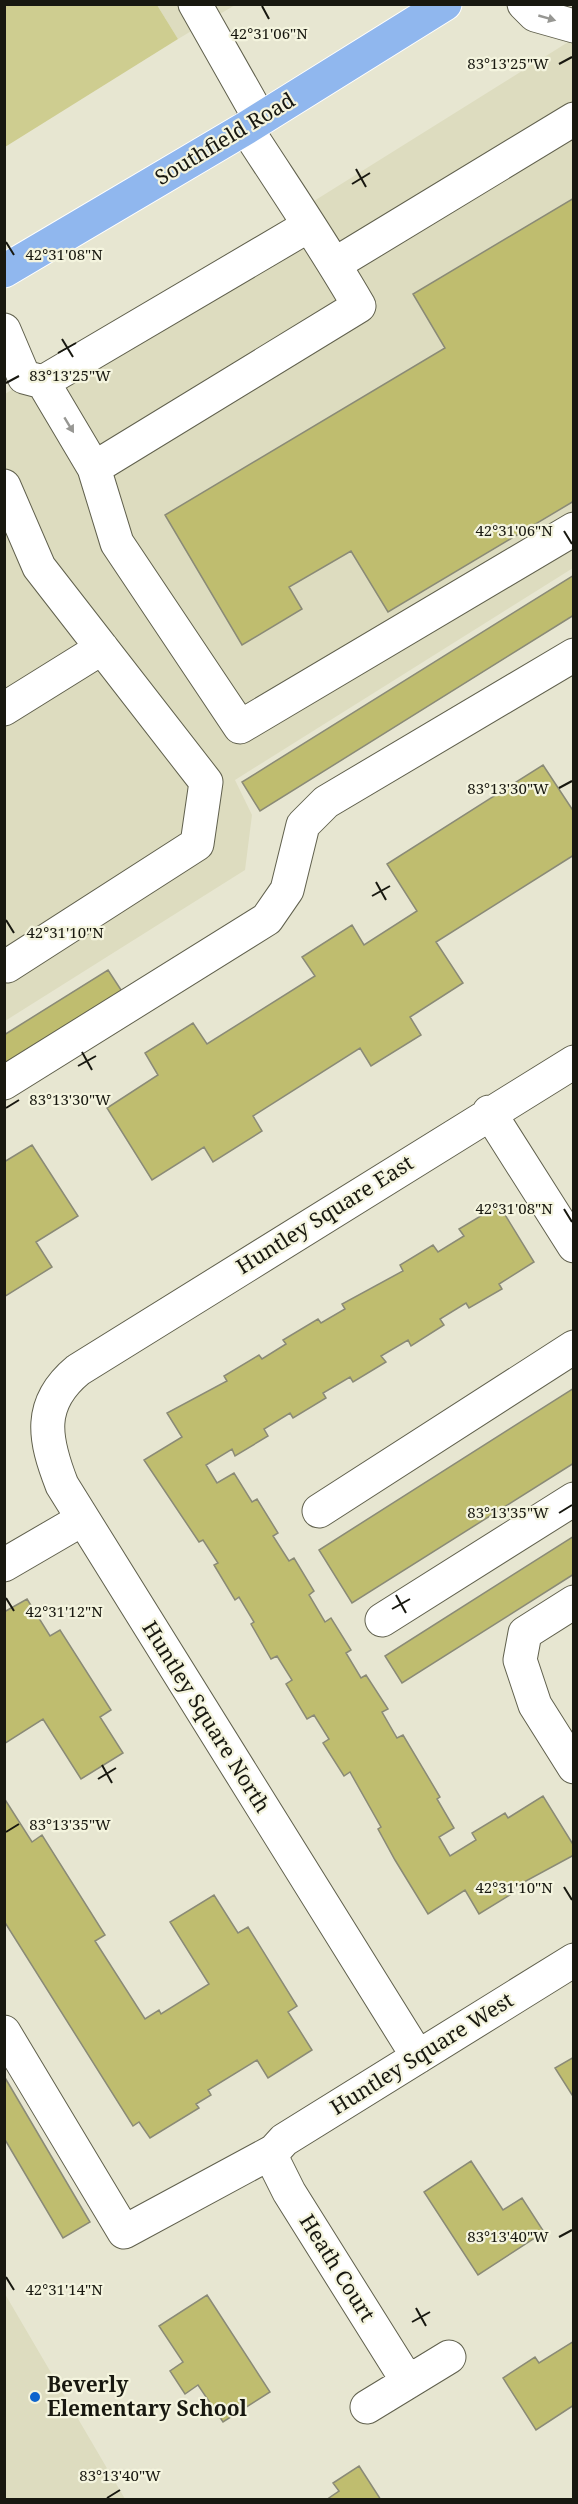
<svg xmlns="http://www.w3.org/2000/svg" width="578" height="2504" font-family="'Noto Serif',serif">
	<rect width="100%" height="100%" fill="#e7e6d1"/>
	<!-- built -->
	<path fill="#dddcbf" d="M157,5h78l-57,34z
		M573,39v529l-338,212 17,35 -7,55 -240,151v-627z
		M5,2294l120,205h-120z"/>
	<!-- green -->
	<path fill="#cecd90" d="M5,4l152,1 21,34 -173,108z"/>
	<!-- building -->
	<path fill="#bfbd6f" stroke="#8a8a76" stroke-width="1.5" d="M574,198v303l-186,111 -37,-61 -62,36 13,22 -60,36 -77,-130 280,-167 -32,-54z
		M574,575v40l-314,196 -18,-29z
		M543,765l31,47v43l-138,87 27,41 -53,34 11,18 -50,31 -11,-18 -107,68 9,15 -49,31 -9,-15 -52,33 -45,-72 51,-33 -13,-22 48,-30 14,21 108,-68 -13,-19 50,-32 12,20 53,-34 -30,-47z
		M108,970l17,26 -121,75v-36z
		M32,1145l46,71 -42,26 16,25 -48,30v-135z
		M499,1205l35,57 -35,22 3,5 -33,19 -3,-5 -26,16 4,6 -33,21 -3,-6 -27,16 5,6 -33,20 -3,-5 -27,16 3,5 -33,20 -3,-5 -26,16 4,7 -33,20 -3,-7 -26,16 11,18 17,-10 18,29 5,-3 21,34 -5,3 16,25 5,-3 20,33 -5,4 16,27 6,-4 20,32 -5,3 15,25 5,-3 22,34 -6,3 15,26 6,-3 37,62 -3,2 17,29 -15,9 11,19 26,-16 -4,-7 33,-20 3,5 35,-22 31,50v9l-63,34 2,4 -34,21 -14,-24 -37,24 -33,-54 -17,-31 3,-2 -31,-55 -6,4 -21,-33 6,-4 -15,-24 -7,4 -21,-35 6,-4 -15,-24 -6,3 -20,-35 3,-2 -15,-25 -4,3 -21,-35 4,-2 -15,-23 -4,2 -55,-82 38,-23 -15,-24 60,-32 -3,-5 35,-21 3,4 24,-15 -3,-4 35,-21 3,4 24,-14 -3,-5 61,-33 -3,-6 33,-20 5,7 26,-16 -5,-7z
		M574,1388v75l-222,140 -33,-53z
		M574,1536v38l-172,109 -17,-27z
		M27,1599l23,37 10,-6 51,80 -11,7 23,36 -42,26 -38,-60 -39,25v-132z
		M4,1798l28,44 10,-7 63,100 -10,6 50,78 14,-9 2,4 48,-30 -39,-62 44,-27 24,38 10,-6 49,79 -9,6 24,38 -44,28 -11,-18 -49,30 3,5 -15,9 3,4 -49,30 -11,-16 -6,4 -129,-205z
		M574,2057v41l-19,-30z
		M4,2076l86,146 -27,16 -59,-100z
		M471,2161l32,49 19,-12 22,34 -66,43 -54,-83z
		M207,2295l63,97 -47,30 -25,-37 -13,9 -15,-23 13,-9 -24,-36z
		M574,2341v64l-38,25 -33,-52 32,-21 4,6z
		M359,2466l22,34h-55l13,-9 -6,-8z"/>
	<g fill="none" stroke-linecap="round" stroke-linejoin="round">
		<defs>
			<path id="minor" d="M195,4l65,115
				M524,4l11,11 39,11
				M335,264l239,-145
				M4,330l20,47 19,5 51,86 23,75 123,184 334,-198
				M43,382l265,-156
				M94,468l265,-162c-35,-61 -75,-119 -113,-178
				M4,486l35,81 167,215 -9,62 -190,122
				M4,709l98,-61
				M4,1083l263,-164 20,-29 16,-65 23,-23 248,-147
				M489,1112l85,134
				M319,1511l255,-164
				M4,1565l79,-46
				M574,1602l-49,31 -5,27 15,45 39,62
				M382,1620l192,-121
				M4,2032l120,200 150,-81 10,-11 290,-180
				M418,2057l-356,-572c-18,-46 -25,-81 16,-115l496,-308
				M274,2151v11l15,30 119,190
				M367,2407l82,-50"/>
			<path id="major" d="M4,271l242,-143 199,-124"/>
		</defs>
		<!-- minor casing -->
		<use href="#minor" stroke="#60604d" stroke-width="35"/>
		<!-- major casing -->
		<use href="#major" stroke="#fff" stroke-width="35"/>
		<!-- minor -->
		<use href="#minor" stroke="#fff" stroke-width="33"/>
		<!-- major -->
		<use href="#major" stroke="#90b7ee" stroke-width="33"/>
	</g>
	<!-- one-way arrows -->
	<defs><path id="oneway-solid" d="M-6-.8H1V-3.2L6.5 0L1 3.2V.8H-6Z" transform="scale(1.5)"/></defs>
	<g fill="#979793">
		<use href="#oneway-solid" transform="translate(547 18) rotate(16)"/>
		<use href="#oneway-solid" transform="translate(69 425) rotate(59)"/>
	</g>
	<!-- ticks -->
	<path fill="none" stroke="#181810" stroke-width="2" d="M262,6l7,13M559,64l13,-7M356,169l10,18M352,184l18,-11M6,242l8,13M62,339l11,18M58,353l18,-10M6,383l13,-7M564,531l8,13M559,788l13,-7M376,882l10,18M372,896l18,-10M6,920l8,13M82,1052l10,18M78,1066l18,-10M6,1108l13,-8M564,1209l8,13M559,1513l13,-8M396,1595l10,18M6,1598l8,13M392,1609l18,-10M102,1765l10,18M98,1779l18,-11M6,1832l13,-8M564,1887l8,13M559,2237l13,-7M6,2277l8,13M416,2308l10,18M412,2322l18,-10M107,2498l13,-8"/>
	<!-- markers -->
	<circle fill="#0d64cd" stroke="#f4f4de" stroke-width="2" cx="35" cy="2397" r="6"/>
	<g text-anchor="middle" stroke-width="4.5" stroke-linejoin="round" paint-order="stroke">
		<!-- street labels -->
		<g font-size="21" fill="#181810" stroke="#f4f4de">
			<text transform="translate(225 139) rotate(-31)" y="7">Southfield Road</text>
			<text transform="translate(325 1215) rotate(-32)" y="7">Huntley Square East</text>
			<text transform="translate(206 1717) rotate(58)" y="7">Huntley Square North</text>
			<text transform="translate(422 2054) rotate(-32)" y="7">Huntley Square West</text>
			<text transform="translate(337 2268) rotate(58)" y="7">Heath Court</text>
		</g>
		<!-- poi labels -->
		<g font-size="21" font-weight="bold" fill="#181810" stroke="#f4f4de" text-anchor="start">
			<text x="47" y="2392">Beverly<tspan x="47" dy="24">Elementary School</tspan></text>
		</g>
	</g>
	<g font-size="15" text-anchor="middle" fill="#181810" stroke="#f4f4de" stroke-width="4.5" stroke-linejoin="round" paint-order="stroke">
		<text x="269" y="39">42°31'06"N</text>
		<text x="508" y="69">83°13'25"W</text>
		<text x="64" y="260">42°31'08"N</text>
		<text x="70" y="381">83°13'25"W</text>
		<text x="514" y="536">42°31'06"N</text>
		<text x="508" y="794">83°13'30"W</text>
		<text x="65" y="938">42°31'10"N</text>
		<text x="70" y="1105">83°13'30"W</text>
		<text x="514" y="1214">42°31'08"N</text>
		<text x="508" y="1518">83°13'35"W</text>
		<text x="64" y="1617">42°31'12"N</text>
		<text x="70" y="1830">83°13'35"W</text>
		<text x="514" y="1893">42°31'10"N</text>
		<text x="508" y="2242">83°13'40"W</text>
		<text x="64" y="2295">42°31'14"N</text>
		<text x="120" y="2481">83°13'40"W</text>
	</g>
	<!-- border -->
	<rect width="578" height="2504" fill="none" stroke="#181810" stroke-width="12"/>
</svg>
